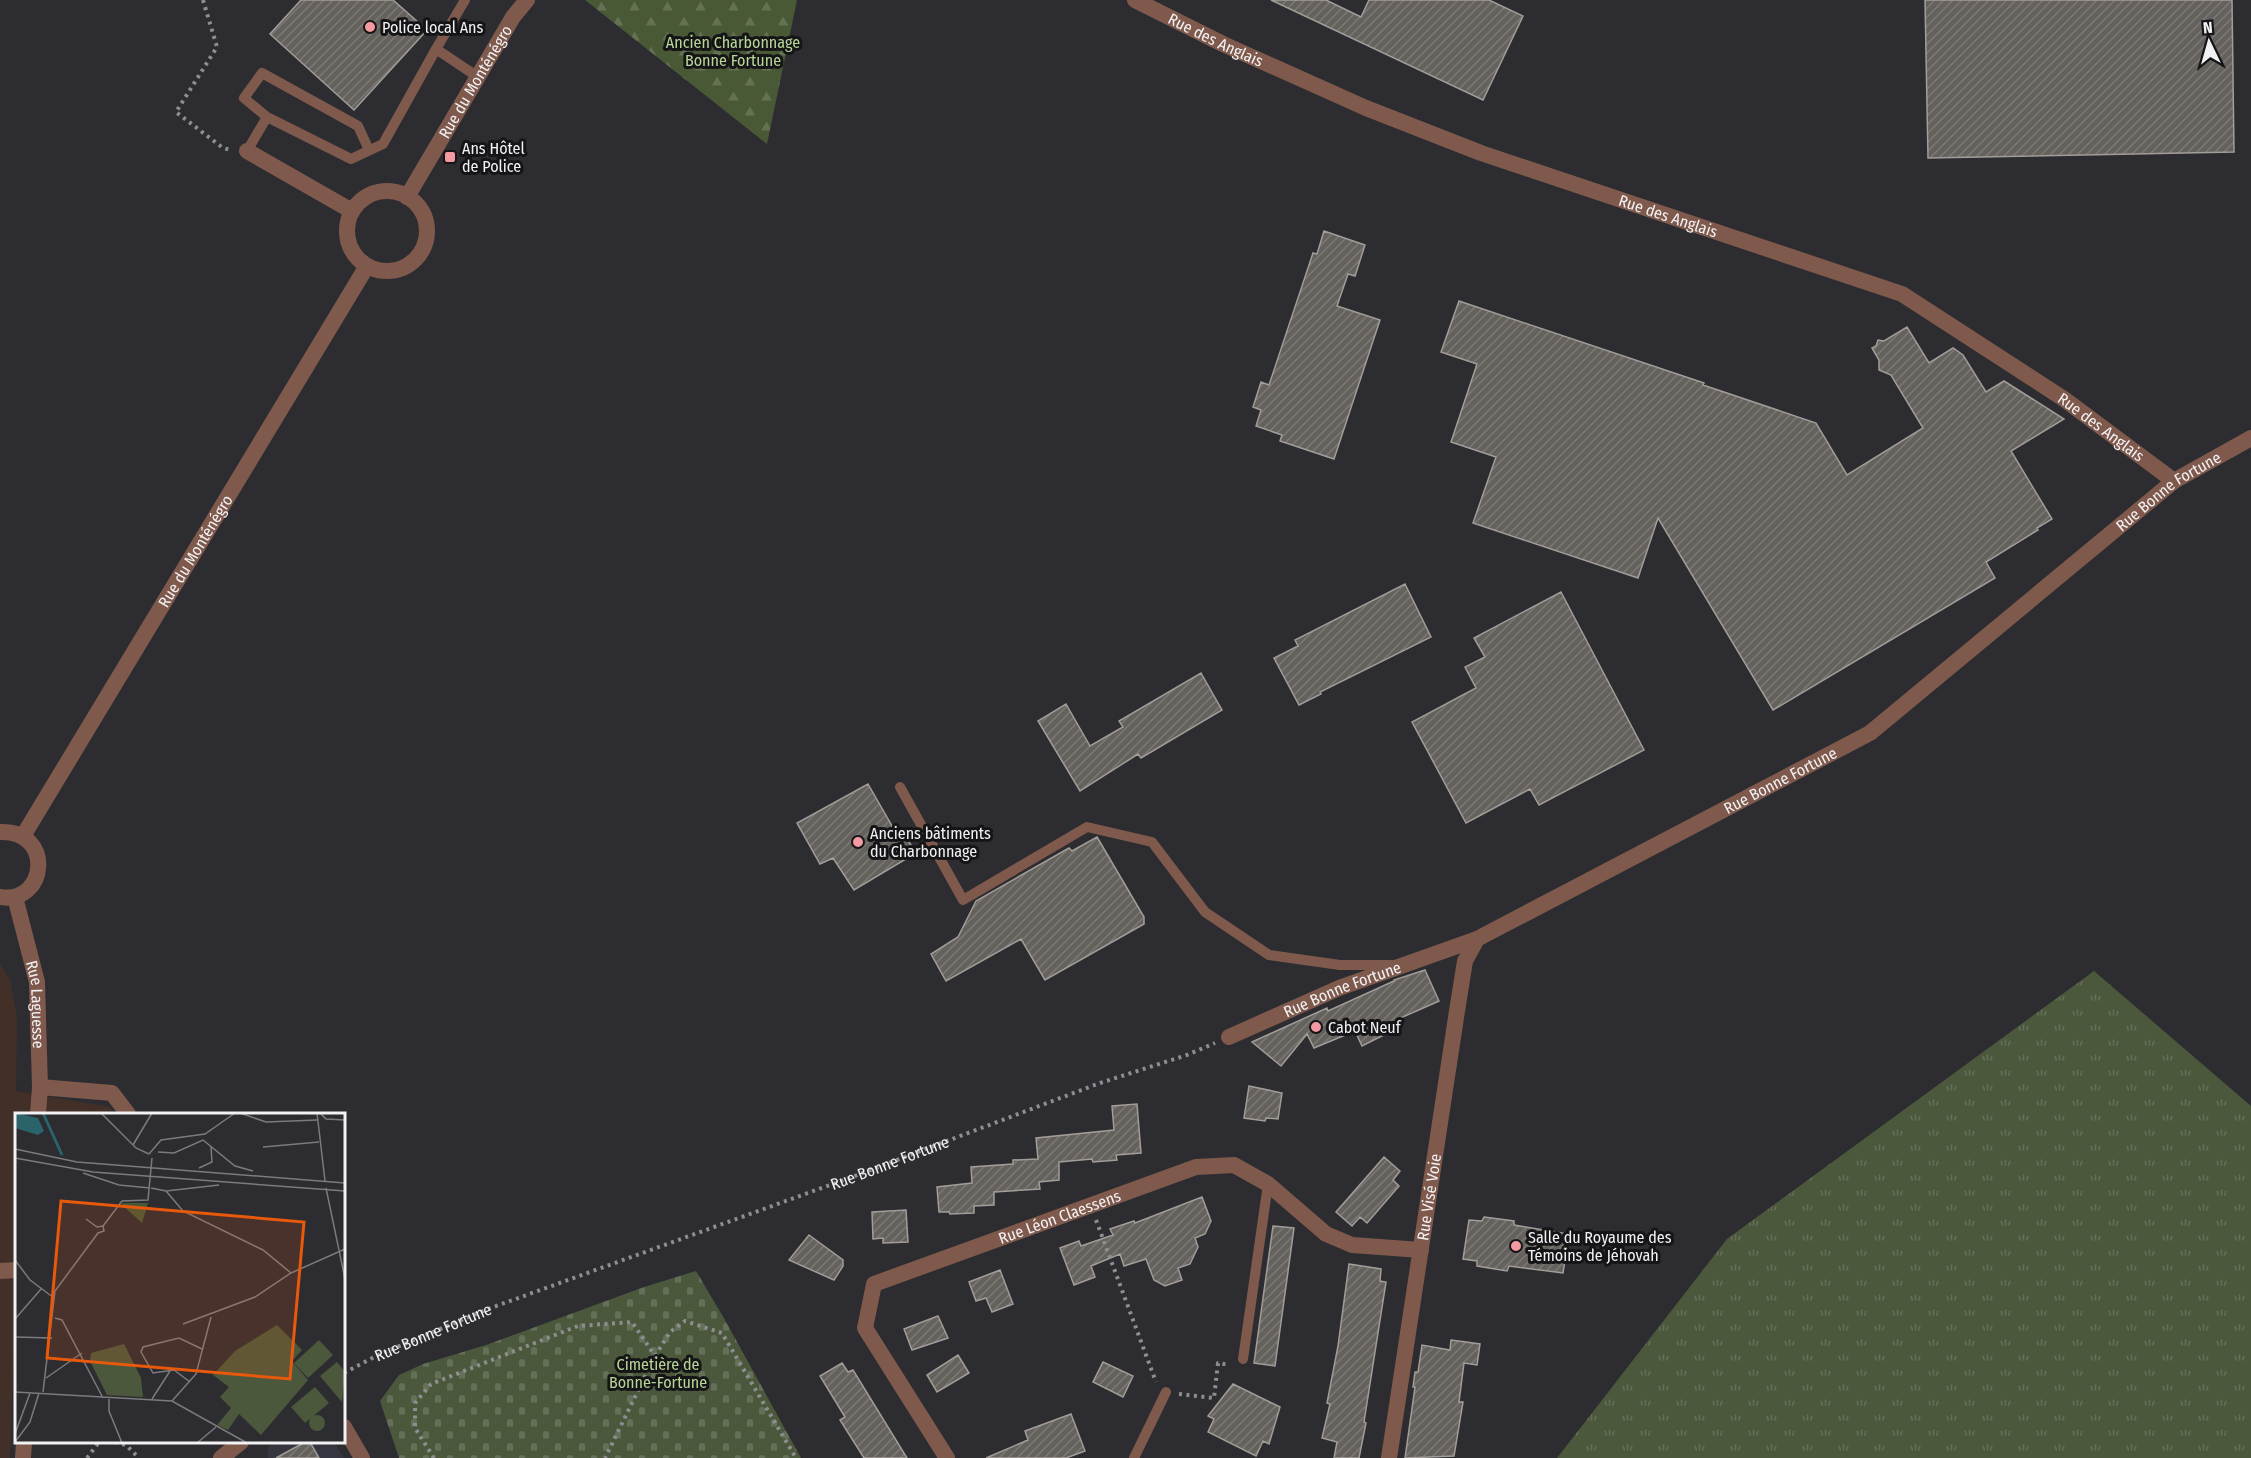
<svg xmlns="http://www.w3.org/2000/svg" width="2251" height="1458" font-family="'Fira Sans Condensed',sans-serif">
	<defs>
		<pattern id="grass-tufts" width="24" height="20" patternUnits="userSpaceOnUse" patternTransform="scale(1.5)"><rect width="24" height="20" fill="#4b583c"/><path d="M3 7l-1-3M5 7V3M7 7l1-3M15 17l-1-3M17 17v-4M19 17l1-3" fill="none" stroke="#657059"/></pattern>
		<pattern id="forest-firs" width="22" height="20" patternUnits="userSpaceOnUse" patternTransform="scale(1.5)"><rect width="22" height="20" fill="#495935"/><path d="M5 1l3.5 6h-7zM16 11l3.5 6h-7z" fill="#647153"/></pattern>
		<pattern id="cemetery-stones" width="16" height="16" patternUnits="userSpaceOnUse" patternTransform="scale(1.5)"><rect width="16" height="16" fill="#4b583c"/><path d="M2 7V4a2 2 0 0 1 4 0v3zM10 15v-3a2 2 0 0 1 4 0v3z" fill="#657059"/></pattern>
		<pattern id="building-hatch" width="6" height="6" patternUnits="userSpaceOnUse" patternTransform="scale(1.5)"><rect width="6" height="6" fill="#65615d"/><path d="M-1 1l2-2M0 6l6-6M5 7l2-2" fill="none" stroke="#7c7875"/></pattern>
	</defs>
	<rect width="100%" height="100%" fill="#2c2c31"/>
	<!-- commercial -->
	<path fill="#423028" d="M0,964l10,16 7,36 -1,75 94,16 5,7h-99v170l-6,174h-10z"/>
	<!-- built -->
	<path fill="#353640" d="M274,1442h60l10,16h-76v-11z"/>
	<!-- grass -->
	<path fill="url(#grass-tufts)" d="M2094,971l157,135v352h-694l170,-219z"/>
	<!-- forest -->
	<path fill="url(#forest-firs)" d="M585,0h212l-30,144z"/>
	<!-- cemetery -->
	<path fill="url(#cemetery-stones)" d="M696,1271l29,49 76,138h-402l-19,-57 19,-26 24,-11 63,-19 158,-58z"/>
	<!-- building -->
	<path fill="url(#building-hatch)" stroke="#a29d99" stroke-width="1.5" d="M301,0h92l34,30 -73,80 -84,-76z
		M1271,0h55l35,17 8,-17h120l34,16 -40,84z
		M1925,0h307l2,152 -306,6z
		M1324,231l41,14 -10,31 -7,-2 -11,32 43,14 -46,139 -54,-18 2,-6 -26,-9 5,-16 -8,-3 8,-25 8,3 44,-132 4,1z
		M1459,301l245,82 -1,2 113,38 31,52 76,-47 -32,-53 -12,-5v-10l-7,-12 4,-2 2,-6 6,1 23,-14 22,36 24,-15 10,7 23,37 18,-11 60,38 -53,32 41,68 -15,9 1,2 -52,32 9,16 -222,132 -115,-192 -20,60 -165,-55 23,-66 -45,-15 26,-78 -36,-12z
		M1405,584l26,53 -111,55 1,2 -22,11 -25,-47 24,-12 -3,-6z
		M1561,592l83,158 -105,55 -9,-16 -64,34 -54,-101 64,-34 -11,-21 20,-10 -11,-19z
		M1201,673l21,37 -81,48 -3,-4 -58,37 -42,-70 28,-17 24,42 33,-19 -4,-6z
		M868,784l27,47 6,-2 15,24 -62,37 -21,-32 -13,6 -23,-41z
		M1097,837l47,80v7l-99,56 -24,-41 -75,42 -15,-27 27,-17 18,-36 93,-53 3,3z
		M1425,970l14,31 -43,19 4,7 -38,19 -7,-15 -41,17 -7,-14 -26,32 -29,-24 75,-34 1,3 66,-30v-1z
		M1249,1086l33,7 -4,26 -12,-1 -1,3 -21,-3z
		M1137,1104l4,49 -25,2 1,5 -24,2 -1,-3 -33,3v18l-20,2 1,7 -46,3v13l-20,1v7l-24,1 -1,-2h-10l-2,-25 35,-4 -1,-16 42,-3v-4l25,-1 -2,-21 78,-8 -2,-24z
		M1384,1157l16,14 -7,9 6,6 -32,37 -7,-6 -8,9 -16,-14z
		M1202,1197l9,24 -6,13 -10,4 3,9 -8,17 -12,4 4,12 -17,6 -11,-6 -8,-21 -22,7 -4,-12 -29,12 4,11 -21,8 -14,-37 19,-7 2,5 32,-11 -3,-6 24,-8 1,2z
		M906,1210l2,32 -25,1v-5l-10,1 -1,-27z
		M1484,1217l30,4v4l55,9 -6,39 -54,-7 -2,5 -30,-5v-5l-14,-2 6,-39 13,1z
		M1273,1226l21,2 -19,138 -21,-3z
		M809,1235l34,25v6l-9,14 -45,-20z
		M1349,1264l32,5 -1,12 6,1 -22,140 2,1 -7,35h-25l3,-16 -15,-4 8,-34 -3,-1 11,-57z
		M1000,1270l13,34 -21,8 -6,-14 -10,3 -7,-19z
		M938,1316l10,22 -36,12 -8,-21z
		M1451,1340l29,4 -3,21 -13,-2 -5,39h4l-9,54 -49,2 10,-71h-2l2,-15h3l4,-27 28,5z
		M958,1355l11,18 -32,19 -10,-17z
		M1103,1362l30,14 -10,21 -30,-15z
		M842,1363l6,9 5,-2 54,88h-43l-24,-38 5,-3 -25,-41z
		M1233,1384l47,23 -11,37 -6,-3 -7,15 -48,-24 6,-13 -6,-3z
		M1071,1414l14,37 -19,7h-80l42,-18 -3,-9z
		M305,1442h5l9,16h-43z"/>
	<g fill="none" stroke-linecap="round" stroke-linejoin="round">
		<!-- path -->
		<g stroke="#8e8e92" stroke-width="4" stroke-dasharray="3 4.5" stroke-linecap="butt">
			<path d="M203,0l14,47 -41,65 47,36 8,2"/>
			<path d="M1096,1220l60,162"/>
			<path d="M655,1356l15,-24 15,-11 37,12 74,125"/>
			<path id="s1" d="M344,1373l34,-18 110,-46 364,-132 248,-94 87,-28 28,-12"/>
			<path d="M1179,1394l35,4 4,-35 11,2"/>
			<path d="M115,1442l11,3 13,13"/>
			<path d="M87,1458l12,-16"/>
			<path d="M434,1458l-19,-30v-25l16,-19 147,-58 54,-4 23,34 -50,102"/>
		</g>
		<!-- service -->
		<path stroke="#7f5a4c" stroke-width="10" d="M436,49l29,-49
			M267,117l-23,-19 18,-25 96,53 11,24
			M247,151l20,-34 84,42 32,-15 53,-95 42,28
			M900,787l63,113 124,-73 65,15 53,70 64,43 71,10h52
			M1243,1359l25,-175
			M1134,1458l32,-66"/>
		<!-- minor -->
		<g stroke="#7f5a4c" stroke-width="16">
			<path id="s2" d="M1135,0l88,44 143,64 115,45 421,141 162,105 110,82"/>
			<path d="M247,151l105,60"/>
			<path id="s3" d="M1229,1037l110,-49 138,-49 393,-206 304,-252 77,-43"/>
			<path d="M40,1087l72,6 16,21"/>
			<path d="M0,1271l16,-1"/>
			<path d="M344,1427l18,31"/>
			<path d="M221,1458l20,-16"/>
			<path id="s4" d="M947,1458l-82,-130 9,-44 322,-117 38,-2 34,19 58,50 26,11 69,5"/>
			<path id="s5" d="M1389,1458l68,-447 8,-50 12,-22"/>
		</g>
		<!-- tertiary -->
		<g stroke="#7f5a4c" stroke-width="16">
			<circle cx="387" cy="231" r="40"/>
			<path id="s6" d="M407,197l106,-180 14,-17"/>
			<path d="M0,832c55,-2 47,73 0,65"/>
			<path id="s7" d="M23,836l344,-570"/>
			<path id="s8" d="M15,897l22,85 3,105 -2,27"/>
			<path d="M23,1458l1,-16"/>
		</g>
	</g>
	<!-- markers -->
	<g fill="#f49aa0" stroke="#151517" stroke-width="2">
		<circle cx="370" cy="27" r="6"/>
		<rect x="444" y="151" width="12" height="12" rx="3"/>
		<circle cx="858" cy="842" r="6"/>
		<circle cx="1316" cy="1027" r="6"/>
		<circle cx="1516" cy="1246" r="6"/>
	</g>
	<g text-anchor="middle" stroke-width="6" stroke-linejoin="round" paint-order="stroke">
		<!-- poi labels -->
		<g font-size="16" fill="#f2f2f5" stroke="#151517" text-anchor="start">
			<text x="382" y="33">Police local Ans</text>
			<text x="462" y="154">Ans Hôtel<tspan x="462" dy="18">de Police</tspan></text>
			<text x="870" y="839">Anciens bâtiments<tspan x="870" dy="18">du Charbonnage</tspan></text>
			<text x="1328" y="1033">Cabot Neuf</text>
			<text x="1528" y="1243">Salle du Royaume des<tspan x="1528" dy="18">Témoins de Jéhovah</tspan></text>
		</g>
		<!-- street labels -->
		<g font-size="16" fill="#f2f2f5" stroke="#151517">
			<text dy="6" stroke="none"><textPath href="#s2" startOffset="90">Rue des Anglais</textPath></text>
			<text dy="6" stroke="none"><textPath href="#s6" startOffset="134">Rue du Monténégro</textPath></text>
			<text dy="6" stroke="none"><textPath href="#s2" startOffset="576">Rue des Anglais</textPath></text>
			<text dy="6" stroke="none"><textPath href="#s2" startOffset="1062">Rue des Anglais</textPath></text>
			<text dy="6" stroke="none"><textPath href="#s3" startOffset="1095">Rue Bonne Fortune</textPath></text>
			<text dy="6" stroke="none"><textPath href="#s7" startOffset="333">Rue du Monténégro</textPath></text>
			<text dy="6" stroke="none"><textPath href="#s3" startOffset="609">Rue Bonne Fortune</textPath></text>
			<text dy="6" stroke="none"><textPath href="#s3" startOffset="123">Rue Bonne Fortune</textPath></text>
			<text dy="6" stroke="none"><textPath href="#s8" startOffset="110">Rue Laguesse</textPath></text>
			<text dy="6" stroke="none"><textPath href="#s1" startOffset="585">Rue Bonne Fortune</textPath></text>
			<text dy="6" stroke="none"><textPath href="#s5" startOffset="264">Rue Visé Voie</textPath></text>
			<text dy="6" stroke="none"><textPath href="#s4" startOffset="396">Rue Léon Claessens</textPath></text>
			<text dy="6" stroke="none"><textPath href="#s1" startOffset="98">Rue Bonne Fortune</textPath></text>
		</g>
		<!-- park labels -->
		<g font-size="16" fill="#b9d697" stroke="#151517">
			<text x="733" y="48">Ancien Charbonnage<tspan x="733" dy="18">Bonne Fortune</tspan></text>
			<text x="658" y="1370">Cimetière de<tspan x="658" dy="18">Bonne-Fortune</tspan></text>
		</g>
	</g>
	<!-- overview -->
	<g transform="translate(15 1113)">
		<rect width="330" height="330" fill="#2c2c31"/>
		<path d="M262,212l25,25 -10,11 16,19 -47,55 -22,-21 -11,16 -11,-5 14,-17 -11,-11 9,-10 -16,-12 22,-24z" fill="#4b583c"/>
		<path d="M133,90l-6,20 -21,-19 3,-1z" fill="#495935"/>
		<path d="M109,231l17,34 2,19 -36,-2 -17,-34 1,-8z" fill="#4b583c"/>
		<path d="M304,227l14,15 -25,23 -14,-15zM322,249l8,10 -3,30 -22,-26zM300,274l14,16 -24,20 -14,-16zM294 310a8 8 0 1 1 16 0a8 8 0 1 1-16 0Z" fill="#4b583c"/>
		<path d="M0,0l23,5 6,13 -6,4 -23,-7z" fill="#2a6369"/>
		<path fill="none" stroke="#2a6369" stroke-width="3" d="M28,0l19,42"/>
		<path fill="none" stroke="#7b7b7f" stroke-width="1.5" d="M86,0l35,35 13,6M225,0l26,9 51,-2M302,0l8,68M305,0l6,6 19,1M118,32l19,-32M248,34l56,-5M0,36l62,13 268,21M143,39l16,1 29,-13 32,26 18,5M134,41l12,-14 44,-6 30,-21M0,45l78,14 252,19M184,55l13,-6 -1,-15M68,60l36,12 31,3M136,75l15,3 17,20 80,39 28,23M311,75l19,91M151,78l53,-6M71,106l11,8 6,-1M0,147l15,20 24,18M40,205l7,2 41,78M0,206l27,-31M168,211l72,-27 36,-24 54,-24M0,224l37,1M31,265l36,-25M175,269l-16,-12 -21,3 -12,-21 2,-5 36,-9 23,11M0,279l157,9 75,42M28,279l12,-101 43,-58 6,-2 -1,-5 19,-25 26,-1 4,-42M94,286v12l13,32M137,286l18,-28M157,288l24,-27 15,-57M0,321l15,-41M0,329l15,-20 9,-29M182,330l19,-16"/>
		<path fill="#e8590c" fill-opacity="0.15" stroke="#e8590c" stroke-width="3" d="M46,88l243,21 -14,157 -243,-21z"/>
		<rect width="330" height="330" fill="none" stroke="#f2f2f5" stroke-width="3"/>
	</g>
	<!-- north arrow -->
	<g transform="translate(2209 42) rotate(355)" stroke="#151517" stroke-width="4.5" paint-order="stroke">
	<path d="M0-4.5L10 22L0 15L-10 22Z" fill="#f2f2f5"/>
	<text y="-9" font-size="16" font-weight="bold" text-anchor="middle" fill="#f2f2f5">N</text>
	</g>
</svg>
